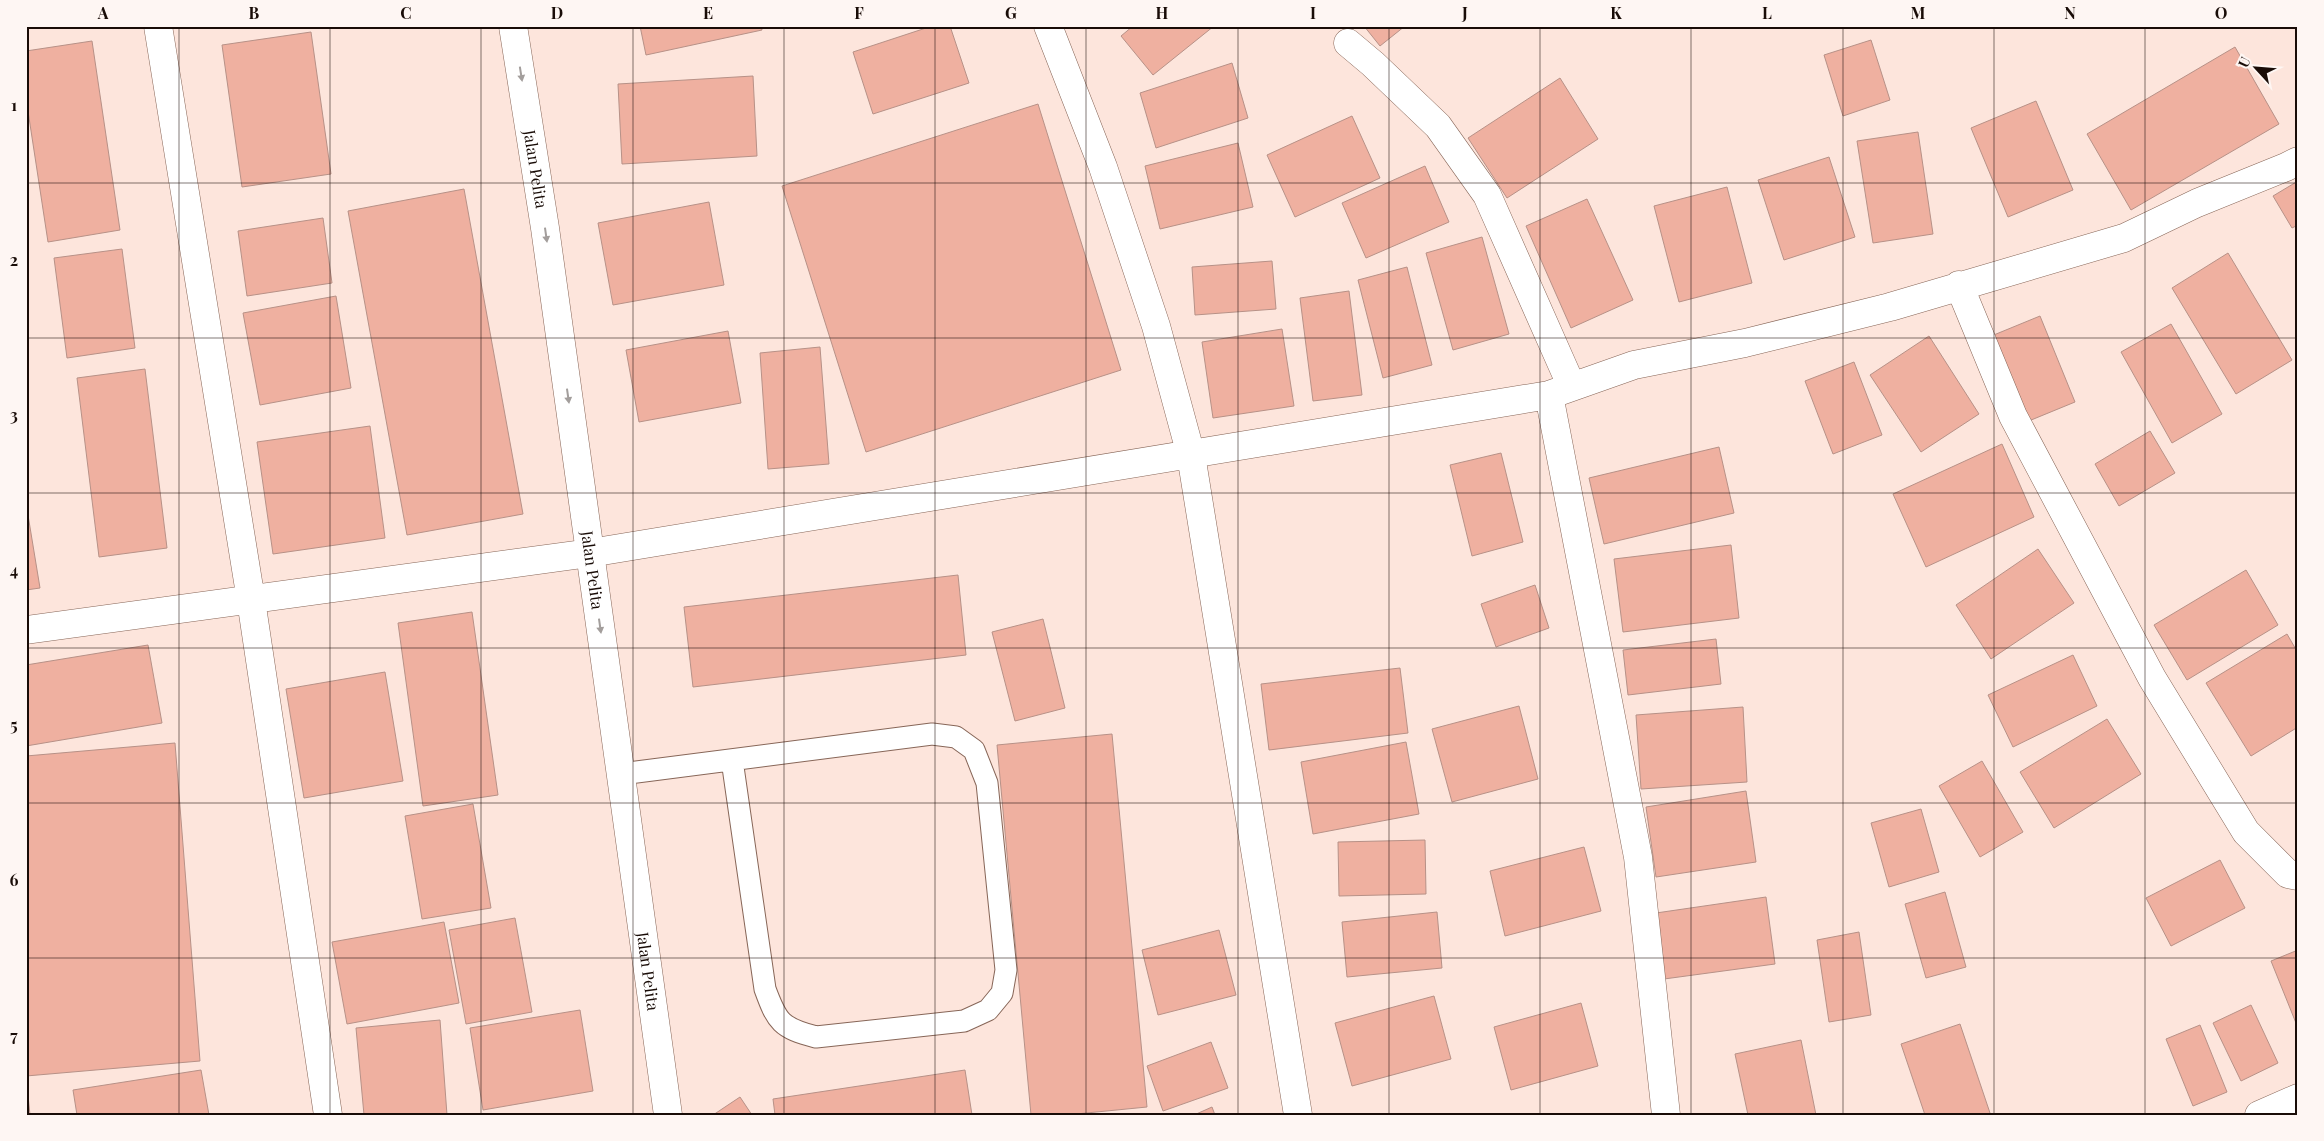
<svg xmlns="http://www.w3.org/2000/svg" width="2324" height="1141" font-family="'Playfair Display',serif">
	<rect width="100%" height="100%" fill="#fde5dc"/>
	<!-- building -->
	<path fill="#efb0a0" stroke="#b79187" d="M640,26h121l1,4 -116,25z
		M932,26h18l19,57 -96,31 -20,-62z
		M1133,26h81l-61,49 -32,-39z
		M1364,26h41l-25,20z
		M311,32l20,142 -89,13 -20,-142z
		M1871,40l19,60 -47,16 -19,-61z
		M92,41l28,189 -72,12 -22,-144v-47z
		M2235,47l44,77 -148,86 -44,-76z
		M1232,63l16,55 -92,30 -16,-55z
		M753,76l4,80 -135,8 -4,-80z
		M1560,78l38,61 -91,59 -39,-60z
		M2036,101l37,89 -65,27 -37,-89z
		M1038,104l83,266 -255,82 -84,-266z
		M1352,116l28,62 -85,39 -28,-62z
		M1918,132l15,102 -60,9 -16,-102z
		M1238,143l15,64 -93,22 -15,-63z
		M1829,157l26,80 -71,23 -26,-80z
		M1425,166l24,56 -83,36 -24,-55z
		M2298,181v44l-6,3 -19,-32z
		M1727,187l25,96 -73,19 -25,-96z
		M464,189l59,325 -116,21 -59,-324z
		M1587,199l46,101 -62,28 -45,-102z
		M709,202l15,83 -111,20 -15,-82z
		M323,218l9,65 -85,13 -9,-65z
		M1482,237l27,97 -56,16 -27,-97z
		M122,249l13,99 -68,10 -13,-100z
		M2228,253l64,107 -56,34 -64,-106z
		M1272,261l4,48 -81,6 -3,-48z
		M1407,267l25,98 -49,13 -25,-98z
		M1349,291l13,104 -49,6 -13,-103z
		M336,296l15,92 -91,17 -17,-92z
		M2040,316l35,86 -56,23 -35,-86z
		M2171,324l51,90 -50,29 -51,-91z
		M1282,329l12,77 -81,12 -11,-76z
		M728,331l13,72 -102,19 -13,-72z
		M1929,336l50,78 -58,38 -51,-77z
		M820,347l9,117 -61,5 -8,-116z
		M1854,362l28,73 -49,19 -28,-73z
		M145,369l22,179 -68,9 -22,-179z
		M370,426l15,112 -112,16 -16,-112z
		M2150,431l25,42 -56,33 -24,-42z
		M2002,444l32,73 -108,50 -33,-73z
		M1719,447l15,66 -130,31 -15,-66z
		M1501,453l22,89 -51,14 -22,-91z
		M27,509l13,79 -14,2v-81z
		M1731,545l8,73 -116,14 -9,-73z
		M2038,549l36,54 -83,56 -35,-54z
		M2246,570l32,55 -91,55 -33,-55z
		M958,575l8,80 -273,32 -9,-80z
		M1535,585l14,43 -53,19 -15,-43z
		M472,612l26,183 -75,11 -25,-183z
		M1043,619l22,89 -50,13 -23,-89z
		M2287,634l11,19v74l-47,29 -45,-73z
		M1716,639l5,45 -93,11 -5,-45z
		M148,645l14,78 -136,23v-81z
		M2073,655l24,51 -84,41 -25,-52z
		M1400,668l8,65 -139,17 -8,-66z
		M385,672l18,109 -99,17 -18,-109z
		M1519,706l19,73 -86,23 -20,-73z
		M1743,707l4,75 -106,7 -5,-74z
		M2107,719l34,55 -87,54 -34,-56z
		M1112,734l35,373 -81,8h-35l-34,-370z
		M1406,742l13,72 -106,20 -12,-72z
		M175,743l25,318 -174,15v-320z
		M1982,761l41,71 -43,25 -41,-71z
		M1746,791l10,71 -100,15 -10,-70z
		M473,804l18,104 -69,11 -17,-103z
		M1921,809l18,63 -50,15 -18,-64z
		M1425,840l1,54 -87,2 -1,-54z
		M1584,847l17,64 -96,25 -15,-65z
		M2220,860l25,48 -74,38 -25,-48z
		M1945,892l21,75 -40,11 -21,-74z
		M1766,897l9,67 -111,15 -8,-66z
		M1437,912l5,56 -95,9 -5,-55z
		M515,918l17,94 -66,12 -17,-94z
		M444,922l15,81 -112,21 -15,-82z
		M1219,930l17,65 -78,20 -16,-65z
		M1859,932l12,83 -42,7 -12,-82z
		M2298,950v78l-27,-67z
		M1434,996l17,63 -99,27 -17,-63z
		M1581,1003l17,63 -87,24 -17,-63z
		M2251,1005l27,58 -37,18 -28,-58z
		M580,1010l13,81 -110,19 -13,-82z
		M440,1020l7,95h-83l-8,-87z
		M1960,1024l30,89 -5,2h-60l-24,-71z
		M2200,1025l27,67 -34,14 -27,-67z
		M1801,1040l15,75h-68l-13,-61z
		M1211,1042l17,46 -65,23 -16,-45z
		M201,1070l8,45h-132l-4,-25z
		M965,1070l7,45h-197l-2,-16z
		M27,1086l3,29h-4z
		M740,1097l12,18h-39z
		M1212,1107l3,8h-21z"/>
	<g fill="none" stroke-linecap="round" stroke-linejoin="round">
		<defs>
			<path id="service" d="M621,774l311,-40 24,3 18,13 13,33 19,187 -4,23 -14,17 -24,11 -148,16c-35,-9 -39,-15 -51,-48l-33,-229"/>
			<path id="minor" d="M158,26l93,574 77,515
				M1048,26l55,141 53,159 35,129 107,660
				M1348,43l25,21 65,62 49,69 85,192
				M1959,285l54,131 139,262 94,154 42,42 10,2
				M1549,395l89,462 28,258
				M26,630l564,-77 959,-158 85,-30 111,-22 145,-36 234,-69 73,-35 89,-36 12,-6
				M2259,1115l39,-17"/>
			<g id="trunk">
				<path id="s1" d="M513,26l32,202 123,887"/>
			</g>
		</defs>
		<!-- service casing -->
		<use href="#service" stroke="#876658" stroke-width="23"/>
		<!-- minor casing -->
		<use href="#minor" stroke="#876658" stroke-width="29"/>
		<!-- trunk casing -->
		<use href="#trunk" stroke="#876658" stroke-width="29"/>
		<!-- service -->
		<use href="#service" stroke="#fff" stroke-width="21"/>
		<!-- minor -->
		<use href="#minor" stroke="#fff" stroke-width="28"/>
		<!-- trunk -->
		<use href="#trunk" stroke="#fff" stroke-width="28"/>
	</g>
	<!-- one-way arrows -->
	<defs><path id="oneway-solid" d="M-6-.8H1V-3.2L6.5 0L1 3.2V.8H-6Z" transform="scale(1.25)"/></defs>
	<g fill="#a39e9c">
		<use href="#oneway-solid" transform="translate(521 74) rotate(81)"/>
		<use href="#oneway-solid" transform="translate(546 235) rotate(82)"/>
		<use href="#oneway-solid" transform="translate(568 396) rotate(82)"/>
		<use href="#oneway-solid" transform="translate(600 626) rotate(82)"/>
	</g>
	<!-- grid -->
	<path fill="none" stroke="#190c07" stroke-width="1" stroke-opacity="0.55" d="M179,26v1089M330,26v1089M481,26v1089M633,26v1089M784,26v1089M935,26v1089M1086,26v1089M1238,26v1089M1389,26v1089M1540,26v1089M1691,26v1089M1843,26v1089M1994,26v1089M2145,26v1089M26,183h2272M26,338h2272M26,493h2272M26,648h2272M26,803h2272M26,958h2272"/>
	<g text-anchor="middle" stroke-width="5" stroke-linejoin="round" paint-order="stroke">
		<!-- street labels -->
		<g font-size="16" fill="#190c07" stroke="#fef6f3">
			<text dy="6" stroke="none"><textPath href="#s1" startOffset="145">Jalan Pelita</textPath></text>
			<text dy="6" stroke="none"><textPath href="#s1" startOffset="550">Jalan Pelita</textPath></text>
			<text dy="6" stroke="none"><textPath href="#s1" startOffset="955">Jalan Pelita</textPath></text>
		</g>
	</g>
	<!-- border -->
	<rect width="2324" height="1141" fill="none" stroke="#fef6f3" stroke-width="55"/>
	<!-- north arrow -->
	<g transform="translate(2256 68) rotate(296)" stroke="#fef6f3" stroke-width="4" paint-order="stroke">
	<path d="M0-4L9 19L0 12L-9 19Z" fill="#190c07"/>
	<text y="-8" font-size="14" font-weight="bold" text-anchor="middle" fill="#190c07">U</text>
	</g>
	<rect x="28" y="28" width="2268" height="1086" fill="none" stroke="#190c07" stroke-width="2"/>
	<g font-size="16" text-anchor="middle" font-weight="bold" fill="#190c07">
		<text x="103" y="19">A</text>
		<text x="254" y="19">B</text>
		<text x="406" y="19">C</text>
		<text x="557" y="19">D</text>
		<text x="708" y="19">E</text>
		<text x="859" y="19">F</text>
		<text x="1011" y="19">G</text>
		<text x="1162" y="19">H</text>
		<text x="1313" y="19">I</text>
		<text x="1465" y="19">J</text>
		<text x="1616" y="19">K</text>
		<text x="1767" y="19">L</text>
		<text x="1918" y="19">M</text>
		<text x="2070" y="19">N</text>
		<text x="2221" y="19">O</text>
		<text x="14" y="111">1</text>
		<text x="14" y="266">2</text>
		<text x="14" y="421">3</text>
		<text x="14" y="576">4</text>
		<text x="14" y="731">5</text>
		<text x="14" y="886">6</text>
		<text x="14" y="1042">7</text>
	</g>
</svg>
